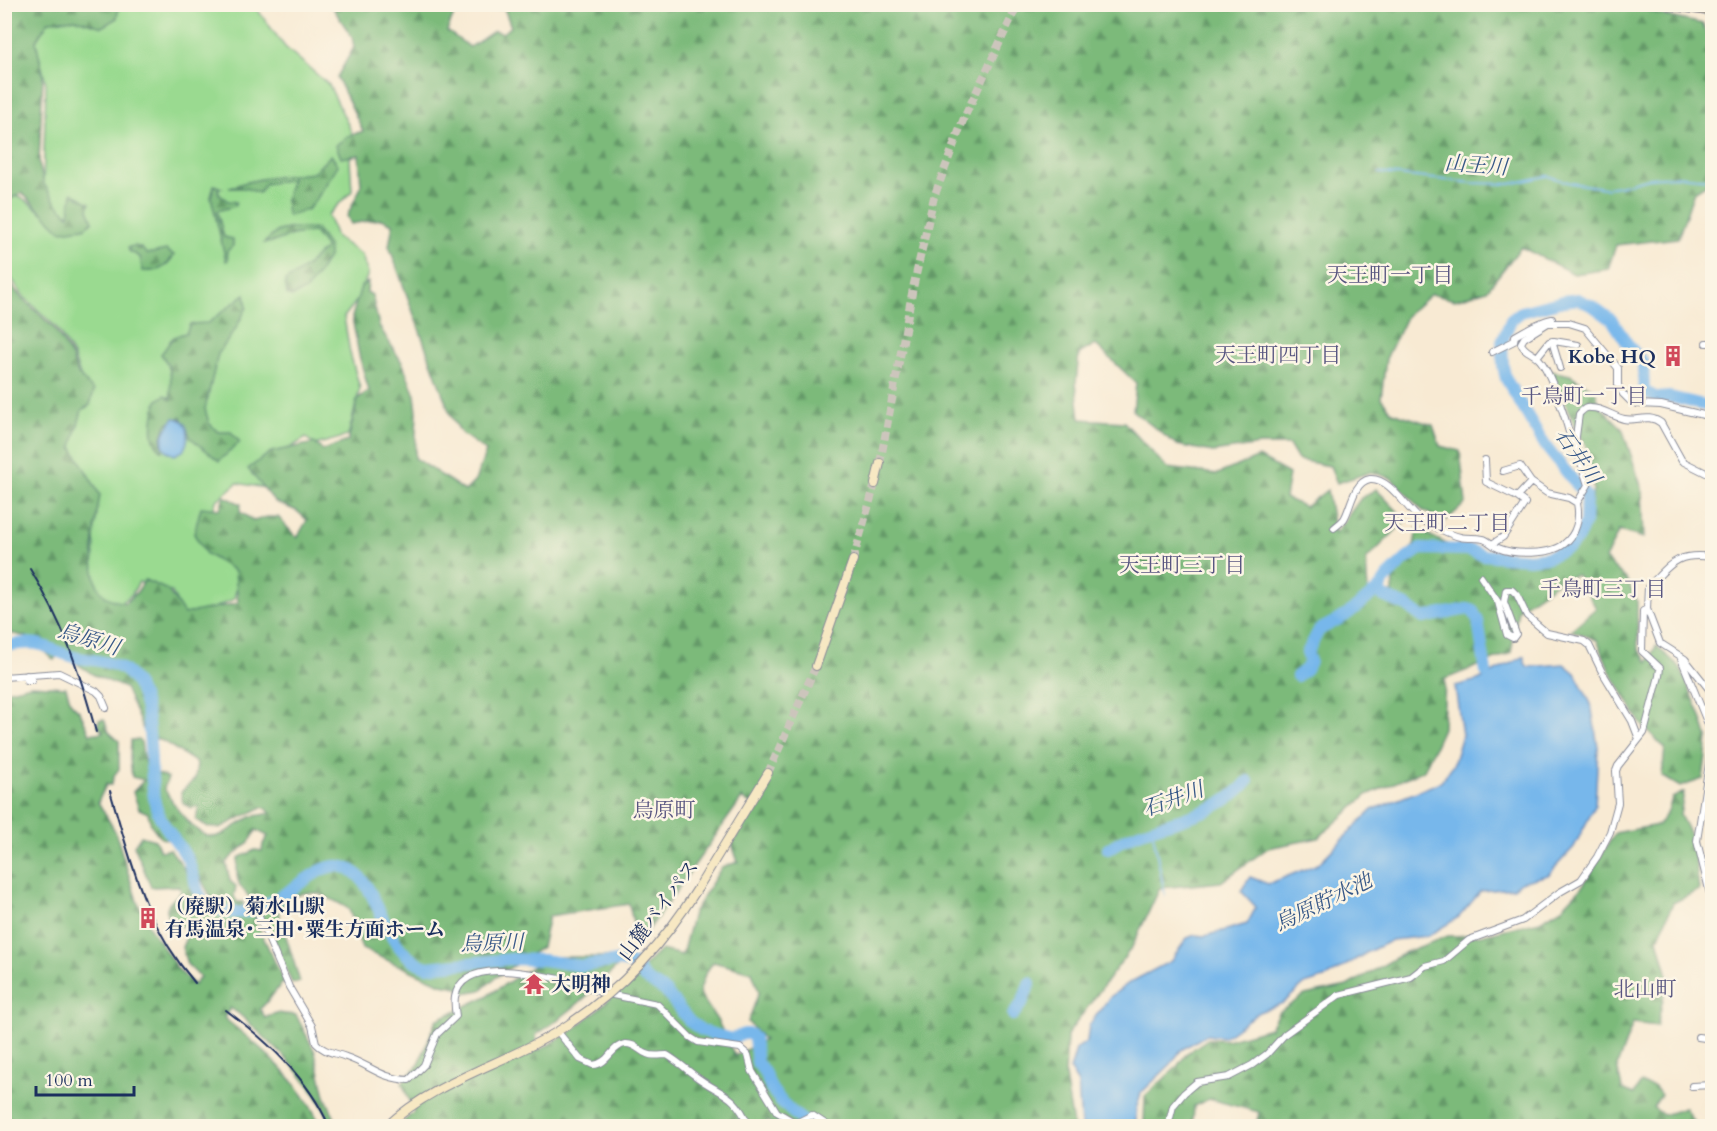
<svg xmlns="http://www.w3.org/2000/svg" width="1717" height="1131" font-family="Cardo,'Noto Serif JP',serif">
	<defs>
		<pattern id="forest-firs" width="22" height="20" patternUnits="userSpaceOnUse" patternTransform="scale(1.5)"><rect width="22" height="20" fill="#7bba7a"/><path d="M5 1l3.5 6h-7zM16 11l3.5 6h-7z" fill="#649867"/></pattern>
	</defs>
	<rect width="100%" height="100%" fill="#fcf5e5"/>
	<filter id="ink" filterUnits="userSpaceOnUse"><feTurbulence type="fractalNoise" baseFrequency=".0167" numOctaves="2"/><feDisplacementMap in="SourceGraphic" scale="12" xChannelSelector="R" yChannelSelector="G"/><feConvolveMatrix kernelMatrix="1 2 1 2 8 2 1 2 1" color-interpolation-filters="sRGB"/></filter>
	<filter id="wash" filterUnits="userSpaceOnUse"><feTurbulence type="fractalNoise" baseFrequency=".008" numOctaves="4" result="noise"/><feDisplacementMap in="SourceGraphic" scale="24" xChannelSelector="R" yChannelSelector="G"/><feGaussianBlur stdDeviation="1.35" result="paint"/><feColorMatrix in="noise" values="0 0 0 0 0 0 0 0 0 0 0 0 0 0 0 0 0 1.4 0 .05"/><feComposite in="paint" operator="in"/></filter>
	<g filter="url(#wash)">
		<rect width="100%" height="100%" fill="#f8ead3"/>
		<!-- grass -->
		<path fill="#9ada90" stroke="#5a8477" stroke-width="1.5" d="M114,4l140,1 31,42 44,38 25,52 -4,23 2,31 -24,24 8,22 26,18 6,19 -10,25 -14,18 6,36 10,35 -12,48 -33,9 -9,-7 -21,13 -21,37 -27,-5 -21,18 -8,26 32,47 -6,25 -33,15h-19l-10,-22 -33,-10 -7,12 -12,10 -14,-4 -15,-19 4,-35 -4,-25 -23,-79 6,-18 6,-49 -7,-20 -17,-28 -32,-30 -19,-28v-74l16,2 42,31 5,-11 -25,-28 3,-106 -12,-47 12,-21z"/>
		<!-- forest -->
		<path fill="url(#forest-firs)" stroke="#4b746c" stroke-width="1.5" fill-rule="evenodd" d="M5,4l114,1 -2,13 -15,9 -26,-8 -27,2 -13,20 7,34 -4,88 5,21 12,19 13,12 3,-22 18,10 -2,6 5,12 -9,7 -23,3 -39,-38 -17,9z
			M491,4h1138l36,12 38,8 9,24v138l-2,-4 -16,10 -16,46 -62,7 -8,24 -34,5 -53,-27 -34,43 -32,10 -24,-6 -24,21 -21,44 -5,39 11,14 41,13 7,21 20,5 6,52 -22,19 -22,-12 -31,-32 -20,-6 -34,11 -7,-17 -32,-6 -9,-15h-29l-47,7 -36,-7 -44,-34 3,-28 -41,-39 -16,10 -3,29 4,36 44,3 43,46 51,6 41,-17 30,17 -4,24 20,9 22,-17 8,44 26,-36 15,-9 30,31 -40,40 2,32 25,1v-29l21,-18 3,-17 43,22 46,12 41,-5 25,-11 16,-24 5,-33 -5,-40 -14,-27 -23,-52 19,4 25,15 5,16 22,22 20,61 2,49 -25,-7 -14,28 21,20 11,22 1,48 10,13 8,-16 24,21 20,47 8,25 -5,40 -23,8 -18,-11 3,-28 -24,-24 -30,-51 -14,-33 -26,-10 25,-22 -19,-33 -13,3 -46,31 -7,44 -66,26 -2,49 -19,42 -57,25 -49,43 -50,10 -47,34 -61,6 -28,59 -65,88 -2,41 8,50h-296l-10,-5 -2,5h-367l16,-14 -12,-29 17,-19 17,-44 51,-24 60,-39h79c-29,31 -55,55 -90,78l2,16 34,-20 29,-24 60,-57 21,5 11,-42 29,-46 16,-5 -6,-18 22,-37 -12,-9 -104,147 -9,-41 -80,12 -7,31 -46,30 -15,13 -17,3 -7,-6 -16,-3 -79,-35 -13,-40c-14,-8 -34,-22 -51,-14 -7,3 -14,10 -20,15l22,72 -8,1 -24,-55 -8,-13 -5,5 30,63 -4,1 -13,17 -8,8 5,9 11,-5 20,2 19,37 10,44 13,30h-6c-18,-46 -58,-80 -94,-113l-8,-5 -6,10c38,30 77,63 97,108h-316v-435l26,-6 35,2 5,16 9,9 10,22 13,-2 -5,-7 1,-5 5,-1 5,13 10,9v28l-4,5 -4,11h-5l-8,17 17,29 22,70 11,24 29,43 17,17 6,-8 -13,-13 -5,-17 9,-21h-21c-7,-20 -3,-22 12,-35l-4,-5 -27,1 -17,-42 7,-9 14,4 5,11 10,-2c6,9 14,17 18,27 4,10 5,22 13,30 14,14 41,15 56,3l-1,-4 -4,-2c-2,-7 -7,-11 -11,-16 -6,-9 -4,-19 -3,-29l17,-8 7,1 1,-7 5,-8 -12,-6c-6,17 -19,19 -30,33l4,18 6,5 -2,10 3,6h6l-1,9 -18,-3 -13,-11 -19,-34 2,-5 -12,-15 -21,-5 -10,-13 -3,-12 -9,-4 -6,-17 11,-12 -12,-3 -2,-18 1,-19h7l3,2c2,12 1,24 13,30 4,3 9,3 14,6l-4,10c8,14 34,55 54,48 12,-4 22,-14 33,-19 6,-2 13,-2 19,-4l-3,-4 -5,-2 -42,21 -12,-1 -12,-7 3,-14 -8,2 -8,-5 -2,-11 14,-13 2,-16 -34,-22 -17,-5 -21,-48 -31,-13 -27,-18 -10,-2 -3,5 -27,-23 -22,-5 -1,-357 16,21 34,32 18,29 6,17 16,17 -4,14 -8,5 -10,37 28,48c-4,22 -14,82 3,99 6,6 14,7 22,9l12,-11 8,-12 23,10 16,24 54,-11 -3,-32 -29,-17 -12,-20 7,-27 19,2 4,-13 17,8 -1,8 14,9 13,-4h11l19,21 10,-18 -10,-9 -22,-9 -27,-33 23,-17 43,-9 9,7 25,-9 10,-43 11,-7 -10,-36 -7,-38 9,-31 7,-4 -1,10 5,3 7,31 24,38 12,31 2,17 -2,46 50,33 10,-10 11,-30 -25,-18 -11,-19 -61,-168 4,-22 -12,-5 -30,5 -4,-8 14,-29 -2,-32 -18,3 -5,-13 12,-9 15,-5 -26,-54 17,-30 -2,-10 -21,-32h131l-5,2 -10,24 23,16 24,-16 8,2 9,-6 -7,-19 -11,2zM713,962l39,10 7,20 -11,30 16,18 -29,16 -18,-36 -18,-27 6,-19z
			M331,155l7,10 -22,35 -8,9 -20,7c-5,-14 -1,-23 4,-37l-27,5 -6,9 -14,-5h-16c26,-11 57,-12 84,-15z
			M214,185l8,3 -4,1 1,5 9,7 8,1 -1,4 -18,5 7,26 9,2v7l-6,5 1,9 -2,1 -15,-64z
			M291,228l25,1 13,18v8l-11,19 -12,16 -15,7 -4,-2 -2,-14 21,-14 12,-13 8,-6 -12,-16c-8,1 -17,1 -25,4 -11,4 -13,7 -25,7l14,-12z
			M135,246l6,2 6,6 19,-4 8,5c-8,13 -15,17 -31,16l-3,-14 -11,-6 -1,-4z
			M245,294l2,13 -12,23 -17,24 -13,55 4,14 9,9h13l9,10 -21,19 -28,-23 -10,-21 -15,7 -5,16 2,11c-16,-9 -10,-35 -6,-50l8,-6 6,4c-2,-22 4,-26 -10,-45 11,-12 6,-17 25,-21l4,-9 18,-1z
			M1684,792l-4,23 13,26 6,49 -26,13 -15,36 10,37 -11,50 -24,-3 -16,43 5,23 12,5 7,-11 14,4 6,8 -8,12 10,8 22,-7 11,18h-440l3,-14 -50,-13 -15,7 -1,16 2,4h-51l1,-30 31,-28 11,-15 21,-14 19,1 43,-12 8,-15 27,-18 42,-9 59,-34 42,-16 33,-1 59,-14 22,-13 20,-21 33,-54 43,-8 10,-13 4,-14z"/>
		<!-- water -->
		<path fill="#77b7eb" stroke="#4973a4" stroke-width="1.5" d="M174,418c17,1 16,22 9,33l-8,4c-21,-7 -11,-25 -1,-37z
			M1525,656v7l3,4 36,-3 11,9 16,31 7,43 -3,59 -21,41 -26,28 -27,7 -7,6 -33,3 -22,26 -31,19 -36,4 -26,13 -39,24 -22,7 -22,19 -24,9 -35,25 -18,-2 -25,15 -10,14 -30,29 -5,16v17h-55l-3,-43 -8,-13 6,-21 11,-8 2,-16 21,-28 19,-14 42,-22 16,-23 8,-3 10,1 42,-12 9,-17 -15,-16 9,-14 18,7 50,-20 54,-54 69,-28 12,-17 9,-30 -7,-49 23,-6z"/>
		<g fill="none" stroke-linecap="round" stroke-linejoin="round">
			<!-- stream -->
			<path stroke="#77b7eb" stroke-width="2" d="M1379,173l94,10 37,1 37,-8 24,7 34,5 14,-2 29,-8 27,-2 37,3
				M1152,829l13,66"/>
			<!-- river -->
			<path stroke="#77b7eb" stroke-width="12" d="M1379,589l4,7 24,10 16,12 44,-9 6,2 5,10 8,51
				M4,646c11,-1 26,-5 37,-1 13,4 24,11 38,13 13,2 28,3 40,9 42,23 26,101 37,140 6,20 21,33 31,51 6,11 8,33 16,42 3,3 9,5 12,7 30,18 65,-10 90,-27 9,-6 22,-15 33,-14 44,4 38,85 89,101l84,-8 32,1 39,6 36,-5 17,3 9,14 21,13 25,31 13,9 28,8 13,-5h6l4,4 3,25c8,7 10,16 14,25 8,13 28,32 41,38
				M1297,676l9,-7 4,-8 -3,-8 12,-23 26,-14 13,-10 21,-17 9,-13 18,-17 14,-10 48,1 15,5 46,4 19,-2 23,-11 7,-8 7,-15 1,-27 -40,-49 -40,-68 -3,-13 -1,-24 9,-22 10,-8 42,-11 15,-2 16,8 18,13 17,26 14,16 1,29 13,7 13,-1 42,10
				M1108,849c42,-30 105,-26 140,-68
				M1013,1015l9,-12 8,-20"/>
		</g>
	</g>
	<g filter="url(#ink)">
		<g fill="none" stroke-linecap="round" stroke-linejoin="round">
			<!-- secondary-tunnel -->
			<path stroke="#ccc5bc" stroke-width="8" stroke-dasharray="8 4" stroke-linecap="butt" d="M880,463l33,-175 21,-91 30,-79 54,-114
				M853,560l22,-76
				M768,773l48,-107"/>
			<defs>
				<path id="street" d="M1552,341l8,27
					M1706,343h6
					M1492,352l22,-11 1,-5c10,-6 26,-15 37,-17
					M1537,357l12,-15 5,-1 24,4
					M1711,382l1,-2
					M1575,444l4,-30c4,-4 6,-7 12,-6 12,0 21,8 33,11 13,3 24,-6 37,4l21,38 30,15
					M1485,460l1,22 31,15 14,-15 16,11 22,5 8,5
					M1503,471l17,-5 11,16
					M1577,503l11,-18 -13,-41 -4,-5c-5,-19 -20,-67 -32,-80 -6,-7 -15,-7 -18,-16l3,-5 24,-15h21l16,5 33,40v17l5,9 7,7 8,3 23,1 51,12
					M1334,528c3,-3 7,-5 10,-9 7,-11 9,-37 26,-40 19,-2 36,29 49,39 9,6 32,17 41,19 8,2 16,0 23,2 6,1 9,7 15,9 16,7 53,7 66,-4 13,-10 16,-26 13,-41
					M1492,544l11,-7 22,-34 -8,-6
					M1481,577l17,25 9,33 6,3 3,-4 -12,-32 2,-12h6l5,5 10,21 20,17 37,8 5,4 12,25 31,51 7,18
					M1647,609l1,-22c23,-23 28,-35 64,-30
					M1680,656l32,78
					M27,675v5h5
					M4,677l55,-4 37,18 5,5 5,12
					M1712,744l-15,97 15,61
					M259,917l30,70 23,39 4,17c9,10 18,9 30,14 24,8 35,22 63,23l15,-15 13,-31 19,-18c-1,-6 -2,-13 -1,-19 8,-44 91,-20 120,-15l6,4 22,7 54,11 33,33 8,5 42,6 8,7 4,16 25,41 19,11 16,-8 17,11
					M558,1032l22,27 13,6c16,-1 18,-19 32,-21 10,-1 14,7 22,10 6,3 14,1 20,1 10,6 18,13 27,20 27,21 40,16 55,51
					M1698,1037l14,2
					M1692,1086l20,-1
					M1168,1126l5,-20 11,-13 13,-11 32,-5 23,-12 15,-11 18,-20 54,-39 72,-18 14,-11 19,-5 25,-21 54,-20 37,-28 21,-12 16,-23 13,-25 8,-29 -2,-32 2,-5 26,-33 15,-57 1,-8 -18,-17 1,-40 4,-2 13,34 25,16 27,34"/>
				<path id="secondary" d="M875,484l5,-21
					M816,666l37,-106
					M698,888l70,-115
					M387,1126c52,-49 127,-64 185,-104"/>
				<path id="highway" d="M1669,4l43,6"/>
			</defs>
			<!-- street casing -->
			<use href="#street" stroke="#8a8c98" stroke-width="8"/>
			<!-- secondary casing -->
			<use href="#secondary" stroke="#8a8c98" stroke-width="10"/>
			<!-- highway casing -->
			<use href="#highway" stroke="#8a8c98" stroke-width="13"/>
			<!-- street -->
			<use href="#street" stroke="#fff" stroke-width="6"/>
			<!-- secondary -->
			<use href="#secondary" stroke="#f7e8c3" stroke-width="8"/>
			<!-- highway -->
			<use href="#highway" stroke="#ebc669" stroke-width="10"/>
			<!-- rail -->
			<path stroke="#1b2f5e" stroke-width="2" d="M30,569c34,55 49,101 66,163
				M110,791c22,73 34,132 85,192
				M226,1010c41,31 83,69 103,116"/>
			<defs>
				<path id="secondary-bridge" d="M572,1022c52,-35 93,-81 126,-134"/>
			</defs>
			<!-- secondary-bridge casing -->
			<use href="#secondary-bridge" stroke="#8a8c98" stroke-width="10" stroke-linecap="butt"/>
			<!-- secondary-bridge -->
			<use href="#secondary-bridge" stroke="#f7e8c3" stroke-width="8"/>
		</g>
	</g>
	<!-- icons -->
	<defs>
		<symbol id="building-bare" viewBox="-9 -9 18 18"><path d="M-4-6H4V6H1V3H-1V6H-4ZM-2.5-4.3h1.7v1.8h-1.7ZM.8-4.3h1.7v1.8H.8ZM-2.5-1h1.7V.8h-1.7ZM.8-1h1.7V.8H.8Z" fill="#d1495b" stroke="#fcf5e5" stroke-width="2.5" paint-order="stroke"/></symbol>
		<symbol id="temple-bare" viewBox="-9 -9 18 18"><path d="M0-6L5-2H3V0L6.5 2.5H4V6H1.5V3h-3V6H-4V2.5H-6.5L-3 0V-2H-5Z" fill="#d1495b" stroke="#fcf5e5" stroke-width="2.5" paint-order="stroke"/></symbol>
	</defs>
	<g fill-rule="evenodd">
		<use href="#building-bare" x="1658" y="341" width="30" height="30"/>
		<use href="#building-bare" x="133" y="903" width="30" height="30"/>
		<use href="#temple-bare" x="519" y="969" width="30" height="30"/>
	</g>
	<g text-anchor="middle" stroke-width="5" stroke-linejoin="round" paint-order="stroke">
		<!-- poi labels -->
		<g font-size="20" font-weight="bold" fill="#1b2f5e" stroke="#fcf5e5" text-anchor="start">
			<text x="1656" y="363" text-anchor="end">Kobe HQ</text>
			<text x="165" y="913">（廃駅）菊水山駅<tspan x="165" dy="23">有馬温泉･三田･粟生方面ホーム</tspan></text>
			<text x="551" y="991">大明神</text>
		</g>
		<!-- street labels -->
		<g font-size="20" fill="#1b2f5e" stroke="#fcf5e5">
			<text transform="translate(658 910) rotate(-53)" y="7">山麓バイパス</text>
		</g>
		<!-- water labels -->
		<g font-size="21" font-style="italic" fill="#375888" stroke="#fcf5e5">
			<text transform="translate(1476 165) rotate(4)" y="7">山王川</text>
			<text transform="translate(1578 456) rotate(55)" y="7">石井川</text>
			<text transform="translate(89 639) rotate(17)" y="7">烏原川</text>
			<text transform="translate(1173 799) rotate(-20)" y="7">石井川</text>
			<text transform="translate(1323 902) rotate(-26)" y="7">烏原貯水池</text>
			<text transform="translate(492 943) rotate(-2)" y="7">烏原川</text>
		</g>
		<!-- neighbourhood labels -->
		<g font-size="21" fill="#585681" stroke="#fcf5e5">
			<text x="1390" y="282">天王町一丁目</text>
			<text x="1278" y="362">天王町四丁目</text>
			<text x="1584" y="403">千鳥町一丁目</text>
			<text x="1447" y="530">天王町二丁目</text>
			<text x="1182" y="572">天王町三丁目</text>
			<text x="1603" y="596">千鳥町三丁目</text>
			<text x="664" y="817">烏原町</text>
			<text x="1645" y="996">北山町</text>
		</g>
	</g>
	<!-- margin -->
	<rect width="1717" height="1131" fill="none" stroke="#fcf5e5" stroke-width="24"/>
	<!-- scale -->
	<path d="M36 1086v9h98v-9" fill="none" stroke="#1b2f5e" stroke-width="3"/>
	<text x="45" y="1086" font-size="18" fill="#1b2f5e" stroke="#fcf5e5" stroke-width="4.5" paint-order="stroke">100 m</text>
</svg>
